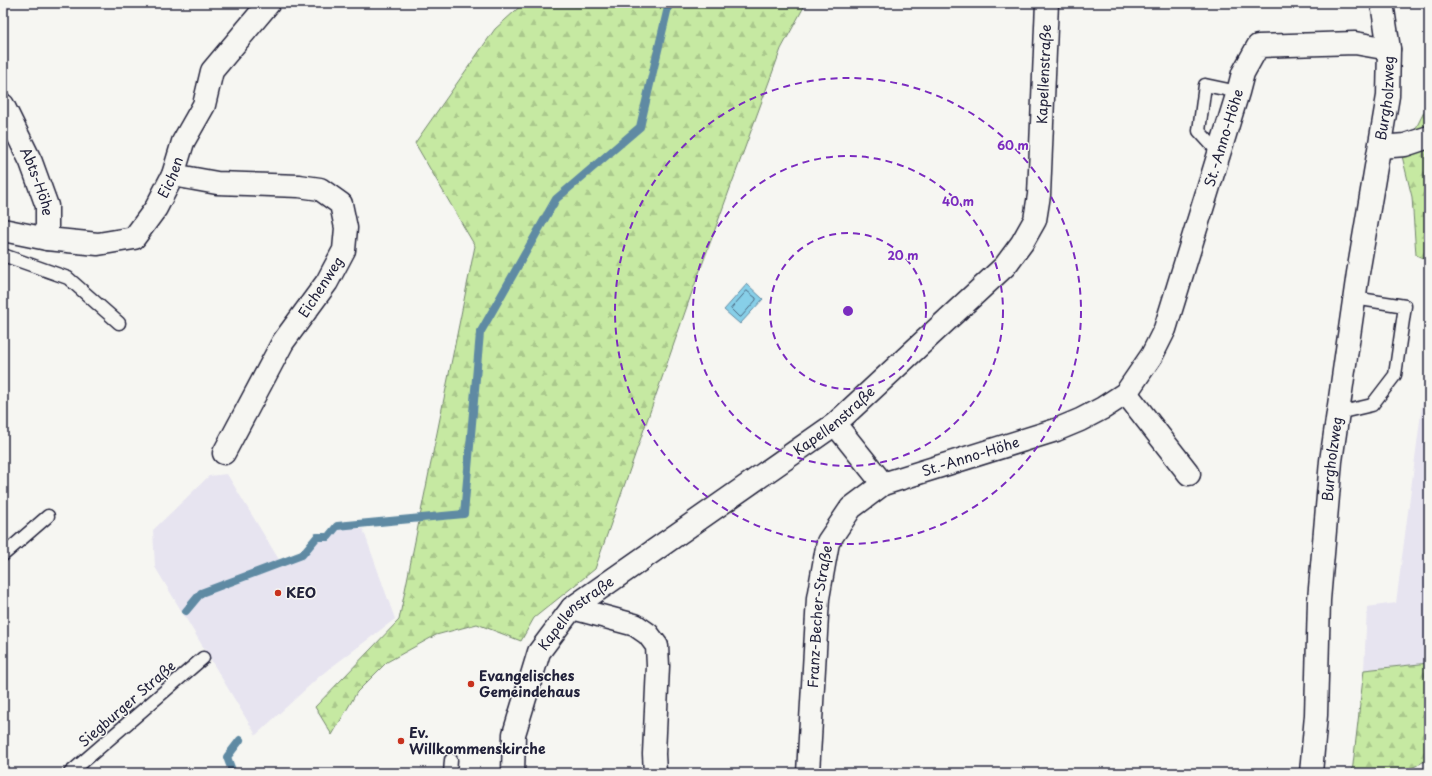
<svg xmlns="http://www.w3.org/2000/svg" width="1432" height="776" font-family="'Playpen Sans',sans-serif">
	<defs>
		<pattern id="forest-firs" width="22" height="20" patternUnits="userSpaceOnUse"><rect width="22" height="20" fill="#c6e9a2"/><path d="M5 1l3.5 6h-7zM16 11l3.5 6h-7z" fill="#aac88c"/></pattern>
	</defs>
	<rect width="100%" height="100%" fill="#f6f6f2"/>
	<filter id="ink" filterUnits="userSpaceOnUse"><feTurbulence type="fractalNoise" baseFrequency=".025" numOctaves="2"/><feDisplacementMap in="SourceGraphic" scale="8" xChannelSelector="R" yChannelSelector="G"/><feConvolveMatrix kernelMatrix="1 2 1 2 8 2 1 2 1" color-interpolation-filters="sRGB"/></filter>
	<g filter="url(#ink)">
		<!-- built -->
		<path fill="#e7e4f0" d="M1429,352v311l-65,7 3,-63 29,-4z
			M227,474l54,89 14,-2 14,-9 8,-13 13,2 7,-15 26,3 32,90 -74,56 -65,60 -101,-168 -2,-37 56,-54z"/>
		<!-- forest -->
		<path fill="url(#forest-firs)" stroke="#74866e" d="M524,3h282l-25,46 -90,246 -96,274 -61,49 -13,23 -44,-17 -41,11 -49,27 -30,30 -25,43 -17,-28 84,-87 76,-374 -60,-103 80,-114z
			M1429,102v159l-13,-6 -4,-58 -10,-41z
			M1429,663v98l-6,1 -20,11h-51l12,-103z"/>
		<!-- water -->
		<path fill="#87cfe8" stroke="#5f8aa3" d="M747,284l16,15 -23,25 -16,-14z"/>
		<g fill="none" stroke-linecap="round" stroke-linejoin="round">
			<!-- shore -->
			<path stroke="#4a6780" stroke-width="1" d="M747,291l9,7v2l-15,17h-2l-8,-8z"/>
			<!-- stream -->
			<path stroke="#5f8aa3" stroke-width="8" d="M186,611l15,-18 101,-38 15,-18h11l9,-11 127,-12 16,-181 76,-134 84,-72 29,-124
				M233,773l-6,-16 13,-17"/>
			<defs>
				<path id="service" d="M1219,153l-20,-22 6,-46 33,7
					M3,255l65,23 51,45
					M1338,413l34,-8 23,-30 10,-69 -51,-8
					M3,555l45,-39
					M70,773l133,-115
					M450,773l1,-13"/>
				<g id="minor">
					<path id="s1" d="M3,105l28,57 16,44v33"/>
					<path d="M1380,147l25,-2 24,-8"/>
					<path d="M173,175l44,8 82,3 21,3 21,15 5,24 -2,22 -17,32 -44,60 -59,111"/>
					<path id="s2" d="M3,230l44,9 51,5 36,-6 22,-30 17,-33 10,-33 21,-37 8,-34 57,-68"/>
					<path d="M1126,393l63,81"/>
					<path d="M835,424l48,60"/>
					<path d="M572,608l63,17 13,9 9,12 1,20 -4,88 1,19"/>
					<path id="s3" d="M513,773l1,-39 25,-82 33,-44 263,-184 170,-158 17,-23 13,-23 4,-25 8,-192"/>
					<path id="s4" d="M808,773l10,-175 10,-56 23,-34 32,-24 173,-54 24,-10 23,-12 23,-15 26,-38 13,-26 73,-237 5,-19 15,-27 97,-3 34,6"/>
					<path id="s5" d="M1311,773l5,-58 3,-115 12,-139 27,-188 30,-177 1,-47 -7,-46"/>
				</g>
			</defs>
			<!-- service casing -->
			<use href="#service" stroke="#22223b" stroke-width="15"/>
			<!-- minor casing -->
			<use href="#minor" stroke="#22223b" stroke-width="25"/>
			<!-- service -->
			<use href="#service" stroke="#f6f6f2" stroke-width="12"/>
			<!-- minor -->
			<use href="#minor" stroke="#f6f6f2" stroke-width="22"/>
		</g>
	</g>
	<!-- distance rings -->
	<g fill="none" stroke="#7b2cbf" stroke-width="2" stroke-dasharray="7 5">
		<circle cx="848" cy="311" r="78"/>
		<circle cx="848" cy="311" r="155"/>
		<circle cx="848" cy="311" r="233"/>
	</g>
	<!-- markers -->
	<g fill="#c8321e" stroke="#f6f6f2" stroke-width="1.5">
		<circle cx="278" cy="593" r="4"/>
		<circle cx="471" cy="684" r="4"/>
		<circle cx="401" cy="741" r="4"/>
	</g>
	<g text-anchor="middle" stroke-width="3" stroke-linejoin="round" paint-order="stroke">
		<!-- street labels -->
		<g font-size="14" fill="#22223b" stroke="#f6f6f2">
			<text dy="5" stroke="none"><textPath href="#s3" startOffset="934">Kapellenstraße</textPath></text>
			<text dy="5" stroke="none"><textPath href="#s5" startOffset="680">Burgholzweg</textPath></text>
			<text dy="5" stroke="none"><textPath href="#s4" startOffset="849">St.-Anno-Höhe</textPath></text>
			<text dy="5" stroke="none"><textPath href="#s2" startOffset="204">Eichen</textPath></text>
			<text dy="5" stroke="none"><textPath href="#s1" startOffset="84">Abts-Höhe</textPath></text>
			<text transform="translate(321 287) rotate(-57)" y="5">Eichenweg</text>
			<text dy="5" stroke="none"><textPath href="#s3" startOffset="502">Kapellenstraße</textPath></text>
			<text dy="5" stroke="none"><textPath href="#s4" startOffset="405">St.-Anno-Höhe</textPath></text>
			<text dy="5" stroke="none"><textPath href="#s5" startOffset="315">Burgholzweg</textPath></text>
			<text dy="5" stroke="none"><textPath href="#s3" startOffset="179">Kapellenstraße</textPath></text>
			<text dy="5" stroke="none"><textPath href="#s4" startOffset="157">Franz-Becher-Straße</textPath></text>
			<text transform="translate(127 704) rotate(-41)" y="5">Siegburger Straße</text>
		</g>
		<!-- poi labels -->
		<g font-size="14" font-weight="bold" fill="#22223b" stroke="#f6f6f2" text-anchor="start">
			<text x="286" y="598">KEO</text>
			<text x="479" y="681">Evangelisches<tspan x="479" dy="16">Gemeindehaus</tspan></text>
			<text x="409" y="738">Ev.<tspan x="409" dy="16">Willkommenskirche</tspan></text>
		</g>
	</g>
	<circle cx="848" cy="311" r="6" fill="#7b2cbf" stroke="#f6f6f2" stroke-width="2"/>
	<g font-size="12" text-anchor="middle" font-weight="bold" fill="#7b2cbf" stroke="#f6f6f2" stroke-width="3" stroke-linejoin="round" paint-order="stroke">
		<text x="1013" y="150">60 m</text>
		<text x="958" y="206">40 m</text>
		<text x="903" y="260">20 m</text>
	</g>
	<!-- margin -->
	<rect width="1432" height="776" fill="none" stroke="#f6f6f2" stroke-width="16"/>
	<rect x="8" y="8" width="1416" height="760" fill="none" stroke="#22223b" stroke-width="1.5" filter="url(#ink)"/>
</svg>
